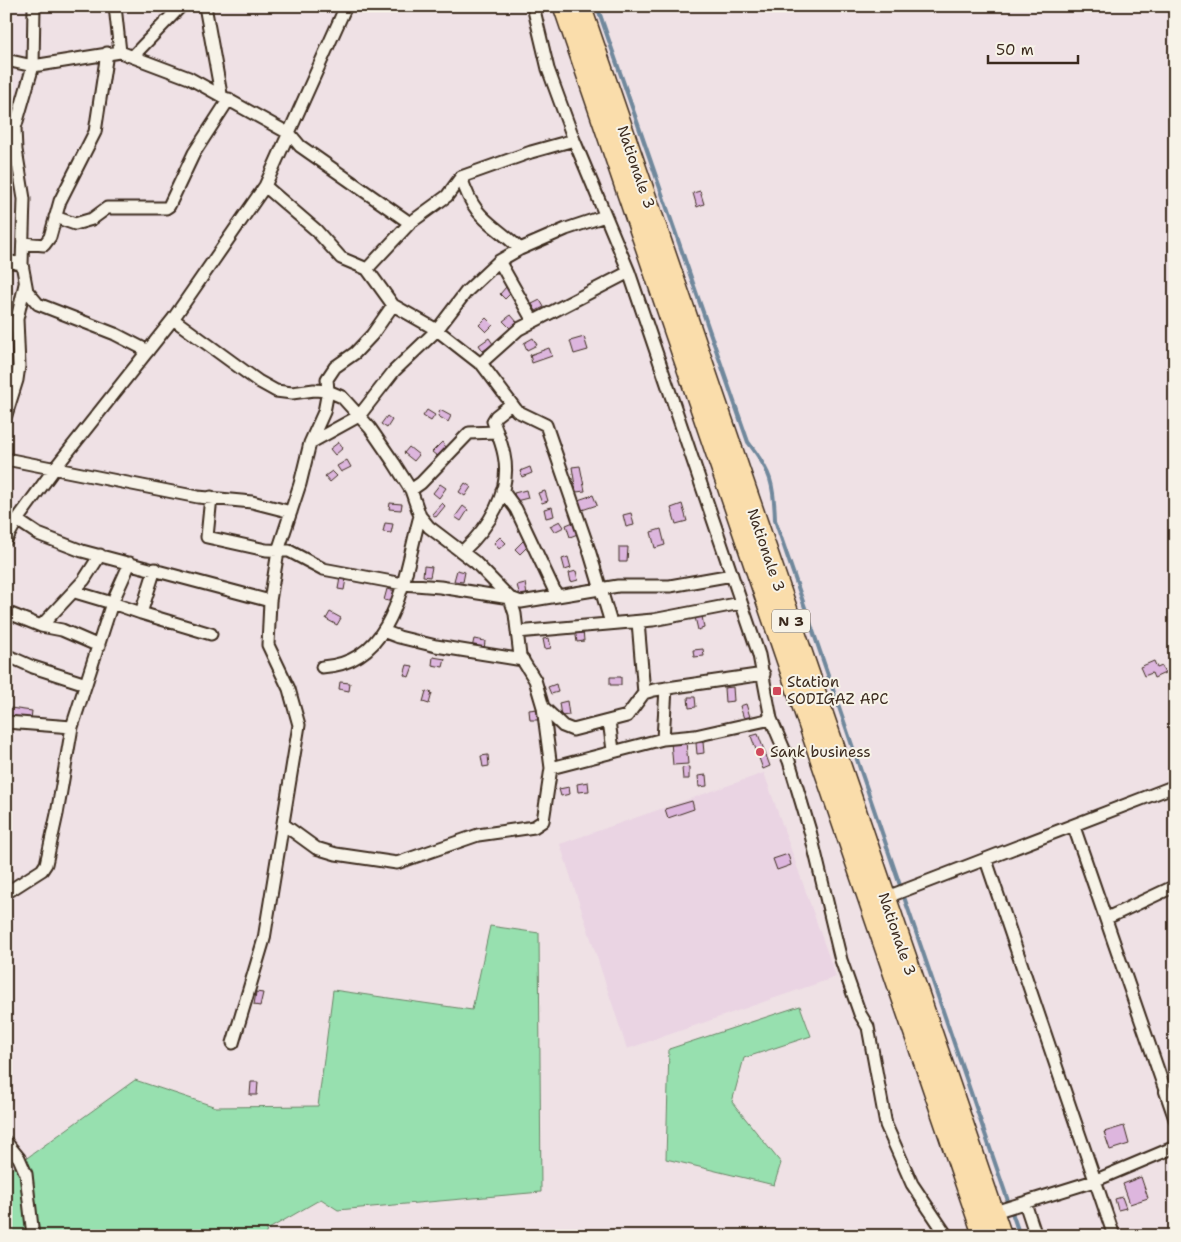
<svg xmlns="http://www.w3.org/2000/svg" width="1181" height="1242" font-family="'Shantell Sans',sans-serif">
	<rect width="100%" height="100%" fill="#efe1e5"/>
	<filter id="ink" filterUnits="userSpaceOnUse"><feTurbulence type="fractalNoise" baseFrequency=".02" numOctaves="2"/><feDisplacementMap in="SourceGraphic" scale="10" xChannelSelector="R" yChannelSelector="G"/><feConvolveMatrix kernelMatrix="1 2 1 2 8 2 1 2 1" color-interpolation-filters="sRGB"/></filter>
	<g filter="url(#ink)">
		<!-- built -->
		<path fill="#ead4e3" d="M764,773l72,204 -209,72 -67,-205z"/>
		<!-- green -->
		<path fill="#97e0af" stroke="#698566" d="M490,926l49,7 2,259 -203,18 -17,-11 -54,31 -2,6h-259v-63l129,-93 81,27 102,-1 15,-116 139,20z
			M800,1006l11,30 -67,22 -12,44 49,61 -7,22 -108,-26 3,-110z"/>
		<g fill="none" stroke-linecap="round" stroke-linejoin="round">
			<!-- stream -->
			<path stroke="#70889c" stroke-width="4" d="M597,6l151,436c23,30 26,41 27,78l245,716"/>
		</g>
		<!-- building -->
		<path fill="#ddb6de" stroke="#3b2a1e" d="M700,191l4,13 -7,3 -4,-14z
			M506,287l6,5 -7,7 -5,-5z
			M540,300l4,7 -8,4 -4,-7z
			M511,315l6,7 -7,6 -7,-7z
			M486,318l7,7 -7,7 -7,-7z
			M584,337l4,13 -14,4 -4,-13z
			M489,338l4,6 -10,7 -4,-6z
			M533,338l4,7 -10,5 -3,-7z
			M549,348l3,8 -20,7 -2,-8z
			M427,410l8,5 -4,6 -8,-5z
			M440,410l11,6 -3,6 -10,-6z
			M387,416l5,4 -5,8 -6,-4z
			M339,442l4,6 -8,7 -5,-6z
			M442,442l4,5 -9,9 -5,-4z
			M409,447l10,8 -5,6 -10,-8z
			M347,460l4,7 -10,5 -4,-6z
			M580,466l5,25 -9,1 -4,-25z
			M530,467l2,6 -10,4 -2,-6z
			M332,471l5,5 -7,6 -5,-6z
			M465,483l6,4 -6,9 -6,-4z
			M440,484l6,4 -7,10 -6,-5z
			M526,490l2,8 -12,3 -2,-8z
			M545,491l3,10 -6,2 -4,-10z
			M593,495l4,10 -18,6 -4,-10z
			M390,503l12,1 -1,6 -12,-1z
			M442,503l3,3 -9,11 -4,-3z
			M682,504l5,17 -11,3 -5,-16z
			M463,506l5,4 -7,11 -6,-4z
			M552,507l2,9 -8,2 -2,-9z
			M631,513l3,12 -8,2 -3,-12z
			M560,521l4,6 -10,5 -4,-6z
			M576,521l4,12 -10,4 -4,-12z
			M385,523l8,1 -2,9 -8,-1z
			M661,529l4,16 -10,3 -4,-16z
			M500,537l6,6 -7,6 -5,-6z
			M523,541l5,5 -8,8 -5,-5z
			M619,547h9l-1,15h-8z
			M568,557l3,11 -6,2 -3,-11z
			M424,566l8,1 -2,10 -7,-1z
			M457,570l8,2 -2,10 -9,-1z
			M576,571l2,9 -7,2 -2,-9z
			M340,578l6,1 -2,11 -6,-1z
			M525,583l2,12 -7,1 -3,-11z
			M387,589l9,2 -3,11 -9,-2z
			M330,612l11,6 -4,7 -11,-6z
			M702,616l2,12 -6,2 -3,-13z
			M583,629l1,12 -7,1 -2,-12z
			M549,638l2,10 -6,1 -2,-10z
			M474,639l11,2 -1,9 -12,-2z
			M703,649l1,7 -10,1 -1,-7z
			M433,657l12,2 -2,8 -11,-2z
			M1154,661l3,7 5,-2 3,7 -11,5 -2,-5 -8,3 -4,-9z
			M407,665l6,1 -4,11 -5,-2z
			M610,677h11v8h-11z
			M340,682l10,1 -1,8 -10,-2z
			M556,684l2,8 -7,2 -3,-7z
			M733,687l1,14 -9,1 -1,-14z
			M426,691l6,2 -3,11 -6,-2z
			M688,697h7l1,10 -7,1z
			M567,701l2,14 -8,1 -2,-13z
			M746,704l5,16 -6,2 -5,-16z
			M10,708l22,3 -1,8 -22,-4z
			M537,709l1,11h-8l-1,-10z
			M758,734l12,32 -7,3 -12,-33z
			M686,741l2,23 -15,1 -2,-23z
			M703,742l1,11 -7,1 -1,-11z
			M488,755l1,11 -6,1 -2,-11z
			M689,767v12h-6l-1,-11z
			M706,775l1,11 -8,1 -1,-11z
			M588,782l1,9 -11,1 -1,-8z
			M569,787l1,7 -9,2 -2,-7z
			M692,801l2,8 -26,9 -3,-9z
			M788,854l3,11 -14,5 -4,-11z
			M256,992l7,1 -3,13 -6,-1z
			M251,1082h7l-1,13h-7z
			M1124,1126l5,18 -19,6 -6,-18z
			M1141,1177l7,21 -18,6 -7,-20z
			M1122,1197l4,11 -8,2 -3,-11z"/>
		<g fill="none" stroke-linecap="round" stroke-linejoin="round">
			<defs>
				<path id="minor" d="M34,6l-1,60 -18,62 1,22 8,49 -2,65 5,27 11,13 77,30 33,17
					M115,6l5,46
					M205,6l16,88
					M533,6l15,63 26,71 55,132 130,383 12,64 18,42 21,70 31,129 19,54 8,13 18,98 26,59 35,52
					M133,56l48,-50
					M6,60l27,6 87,-14 69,26 101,56 10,12 110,77
					M461,177c14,44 30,44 59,72
					M265,186l51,44 25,28 26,11 26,36 44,25 41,32 3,1 38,-34 110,-57
					M55,217l20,7 17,-5 15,-11h59l3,-2 25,-53 35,-54
					M23,243l21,2 6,-8 10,-36 35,-69 12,-79
					M6,261l16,3
					M499,261l34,60
					M367,269l43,-46 37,-27 14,-19 70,-25 43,-12
					M173,319l85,62 18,10 16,2 22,-3 14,1 14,6 28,31 24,35 17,27 9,26 9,11 46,35 35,36 5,16 5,42 15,24 8,27 8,61 -8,53 -9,6 -56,8 -81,28 -61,-9 -20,-6 -33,-24
					M481,363l36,48 29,14 43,125 22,73
					M6,415l11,-35 2,-14 -2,-47 8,-35
					M310,443l49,-27 35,-45 43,-41 29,-38 33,-31 21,-12 46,-20 39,-13
					M6,459l192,38 54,5 39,10
					M411,490l10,-7 48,-50 27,-1
					M502,490l14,19 41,87
					M211,497l-4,40 59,13 23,1 34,18 80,15 37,3 70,11 11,4 97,-16h52l62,-11
					M17,520l21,14 44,17 188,50
					M6,540l11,-20 38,-52 118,-149 92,-133 81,-180
					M463,551c25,-23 49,-59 41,-96 -2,-11 -7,-23 -11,-34l3,-5 15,-12
					M75,592l37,11 18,-40
					M6,612l35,14 21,4 37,16
					M141,613l70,21
					M638,622l6,71
					M41,626l43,-46 16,-25
					M383,631l16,6 37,9 87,14
					M517,632l136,-12 88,-17
					M6,655l27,12 53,17
					M322,667c76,-4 82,-95 98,-151
					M543,707l20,19 10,4 54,-14 17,-23 10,-3 110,-16
					M609,721l4,29
					M6,722l66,5
					M663,739l3,-51
					M551,768l112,-29 32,-3 76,-17
					M1074,827l101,292
					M986,860l128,376
					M6,893l36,-23 4,-6 11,-50 15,-87 40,-124 29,10 14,-44
					M882,899l293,-113
					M1107,918l68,-32
					M233,1043l31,-104 35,-214 -10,-36 -21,-44 2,-44 8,-50 22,-67 10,-41 14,-31 4,-21 -1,-12 8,-12 20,-14 17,-18 21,-30
					M6,1142l13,16 7,16 7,62
					M1025,1203l11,33
					M988,1214l106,-33 81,-34"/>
				<path id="primary" d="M563,6l420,1230
					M581,6l421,1230"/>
			</defs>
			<!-- minor casing -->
			<use href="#minor" stroke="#3b2a1e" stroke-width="15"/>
			<!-- primary casing -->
			<use href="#primary" stroke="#3b2a1e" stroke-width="22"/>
			<!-- minor -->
			<use href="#minor" stroke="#f7f3e8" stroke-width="11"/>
			<!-- primary -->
			<use href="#primary" stroke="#faddab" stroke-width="19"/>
		</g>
	</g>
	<!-- markers -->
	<g fill="#d1495b" stroke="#f7f3e8" stroke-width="2">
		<rect x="772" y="686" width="10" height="10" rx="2.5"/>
		<circle cx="760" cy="752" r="5"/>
	</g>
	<g text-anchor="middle" stroke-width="4" stroke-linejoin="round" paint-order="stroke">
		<!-- shield labels -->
		<rect fill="#f7f3e8" stroke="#73665b" stroke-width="1" x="772" y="609.5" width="38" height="23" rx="4"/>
		<g font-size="14" font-weight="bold" fill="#3b2a1e">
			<text x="791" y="626">N 3</text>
		</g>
		<!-- street labels -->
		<g font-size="15" fill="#3b2a1e" stroke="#f7f3e8">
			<text transform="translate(636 167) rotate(71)" y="5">Nationale 3</text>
			<text transform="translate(766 550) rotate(71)" y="5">Nationale 3</text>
			<text transform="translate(897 934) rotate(71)" y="5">Nationale 3</text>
		</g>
		<!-- poi labels -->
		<g font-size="15" fill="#3b2a1e" stroke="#f7f3e8" text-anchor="start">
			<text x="787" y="687">Station<tspan x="787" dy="17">SODIGAZ APC</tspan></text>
			<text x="770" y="757">Sank business</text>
		</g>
	</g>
	<!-- margin -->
	<rect width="1181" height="1242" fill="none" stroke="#f7f3e8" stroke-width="25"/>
	<rect x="12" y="12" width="1156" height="1217" fill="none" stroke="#3b2a1e" stroke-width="2" filter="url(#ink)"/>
	<!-- scale -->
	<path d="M988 55v8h90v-8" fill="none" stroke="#3b2a1e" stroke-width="2.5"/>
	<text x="996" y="55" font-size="15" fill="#3b2a1e" stroke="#f7f3e8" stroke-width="4" paint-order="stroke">50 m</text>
</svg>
